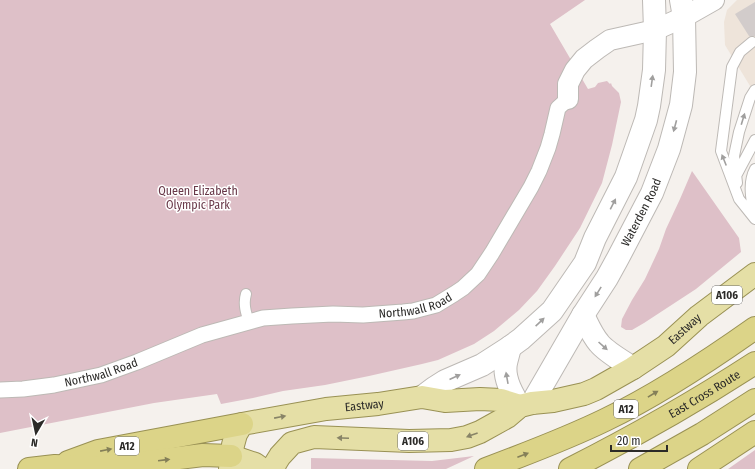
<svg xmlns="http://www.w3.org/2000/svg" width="755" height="469" font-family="'Fira Sans Condensed',sans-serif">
	<rect width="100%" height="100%" fill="#f5f1ed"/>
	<!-- built -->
	<path fill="#eee4da" d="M737,0h18v94l-30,-49 -1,-23 3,-12z"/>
	<!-- green -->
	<path fill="#dec0c8" d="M0,0h585l-35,24 38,65 7,-2 3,-4 9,-2 3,3 1,-1 1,3 7,7 2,9 -9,43 -10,38 -22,45 -25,38 -18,25 -18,19 -25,21 -20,13 -36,16 -16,4 -53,12 -44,9 -42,6 -30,7 -32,6 -4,-10 -63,9 -154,30z
		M692,171l47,67 2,14 -45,37 -52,34 -12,7h-6l-5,-3 1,-8 10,-19 13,-21 14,-30 7,-20 14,-30z
		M755,450v19h-27z
		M474,456l-28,13h-135v-11l121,3z"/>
	<!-- building -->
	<path fill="#d2cccb" d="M755,2v34h-6l-14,-22z"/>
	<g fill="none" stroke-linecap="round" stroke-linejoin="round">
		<defs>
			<path id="service" d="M752,42l-12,10 -8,15 -11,84 18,48 16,20
				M736,176l19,-36
				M737,183l-3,-27 5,-24 11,-34 5,-8
				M754,217c-2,-16 -7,-33 1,-48
				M246,294c-3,10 0,19 3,28"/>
			<g id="pedestrian">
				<path id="s1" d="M0,390l23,-1 31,-4 47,-10 36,-13 65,-27 61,-17 29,-2 41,-2 30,1 40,-3 10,-1 23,-6 18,-11 9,-6 15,-14 14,-21 39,-66 8,-16 9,-23 4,-14 6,-26 10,-9"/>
			</g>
			<path id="minor" d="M568,99v-15l7,-14 9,-11 13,-10 13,-9 45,-10 29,-13 30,-17"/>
			<g id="tertiary">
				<path d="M583,315c5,10 9,20 16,28 7,9 25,19 34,25"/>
				<path d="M510,347c-1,5 -3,11 -4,16 -3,15 6,31 14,43"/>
				<path d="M422,397l12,-9 11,-7 37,-16 28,-18 11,-8 31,-28 33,-48 10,-25 31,-61 20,-57 3,-14 5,-36 1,-40 -1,-30"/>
				<path id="s2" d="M532,403l51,-88 24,-37 11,-20 34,-65 17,-44 12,-44 4,-33 -1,-55 -3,-17"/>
			</g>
			<g id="primary">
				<path d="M231,456l24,8 7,5"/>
				<path id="s3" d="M230,469l3,-24 3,-11 6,-10 84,-15 52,-5 44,-7 23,4 35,-2 21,1 19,6"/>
				<path id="s4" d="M274,469l1,-5 5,-8 12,-13 22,-6 95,4 42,-1 16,-3 13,-5 27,-15 13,-11 12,-3 21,-2 31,-7 12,-5 37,-21 33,-22 33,-30 56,-42"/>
			</g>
			<g id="trunk">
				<path d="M68,462l30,-11 144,-27"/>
				<path d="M29,469l26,-3 45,2 103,-13 28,1"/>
				<path d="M486,469c40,-15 80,-30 119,-49 52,-25 102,-58 150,-92"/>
				<path id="s5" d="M570,469c63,-32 125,-67 185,-106"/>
				<path d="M640,469l62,-35 53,-34"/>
				<path d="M699,469l56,-37"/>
			</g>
		</defs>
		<!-- service casing -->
		<use href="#service" stroke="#bdb9b5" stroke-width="12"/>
		<!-- pedestrian casing -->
		<use href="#pedestrian" stroke="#bdb9b5" stroke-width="17"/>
		<!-- minor casing -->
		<use href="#minor" stroke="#bdb9b5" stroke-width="22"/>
		<!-- tertiary casing -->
		<use href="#tertiary" stroke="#bdb9b5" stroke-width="24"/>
		<!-- primary casing -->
		<use href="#primary" stroke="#999154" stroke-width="24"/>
		<!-- trunk casing -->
		<use href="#trunk" stroke="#999154" stroke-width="24"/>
		<!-- service -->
		<use href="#service" stroke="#fff" stroke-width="10"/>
		<!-- pedestrian -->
		<use href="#pedestrian" stroke="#fff" stroke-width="15"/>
		<!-- minor -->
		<use href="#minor" stroke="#fff" stroke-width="20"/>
		<!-- tertiary -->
		<use href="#tertiary" stroke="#fff" stroke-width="22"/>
		<!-- primary -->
		<use href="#primary" stroke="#e5dfa6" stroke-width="22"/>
		<!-- trunk -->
		<use href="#trunk" stroke="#dcd488" stroke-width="22"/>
	</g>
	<!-- one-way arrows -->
	<defs><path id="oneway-solid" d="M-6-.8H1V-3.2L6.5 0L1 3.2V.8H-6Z"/></defs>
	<g fill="#a09f9e">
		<use href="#oneway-solid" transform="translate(652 81) rotate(-82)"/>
		<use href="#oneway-solid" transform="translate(743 119) rotate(-73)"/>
		<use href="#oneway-solid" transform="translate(675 126) rotate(105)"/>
		<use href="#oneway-solid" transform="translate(724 160) rotate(-112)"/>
		<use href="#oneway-solid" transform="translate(613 204) rotate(-63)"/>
		<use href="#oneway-solid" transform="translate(598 292) rotate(122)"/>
		<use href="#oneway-solid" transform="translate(540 322) rotate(-43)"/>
		<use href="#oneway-solid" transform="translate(603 346) rotate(42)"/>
		<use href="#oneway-solid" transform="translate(455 377) rotate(-24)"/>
		<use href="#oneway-solid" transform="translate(507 378) rotate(-100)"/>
	</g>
	<g fill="#847f58">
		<use href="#oneway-solid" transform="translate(653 394) rotate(-31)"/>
		<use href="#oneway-solid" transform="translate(106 450) rotate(-11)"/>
		<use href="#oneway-solid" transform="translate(523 455) rotate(-21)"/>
		<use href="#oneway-solid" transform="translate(164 460) rotate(-7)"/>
	</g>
	<g fill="#888467">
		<use href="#oneway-solid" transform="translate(280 417) rotate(-11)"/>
		<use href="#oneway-solid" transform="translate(472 435) rotate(160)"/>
		<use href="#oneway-solid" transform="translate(343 438) rotate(-178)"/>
	</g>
	<g text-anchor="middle" stroke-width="3" stroke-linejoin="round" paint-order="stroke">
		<!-- shield labels -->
		<g fill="#fff" stroke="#6b6a68" stroke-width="1">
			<rect x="712" y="286" width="30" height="18" rx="3"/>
			<rect x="614" y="400" width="24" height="18" rx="3"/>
			<rect x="398" y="432" width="30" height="18" rx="3"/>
			<rect x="115" y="437" width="24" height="18" rx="3"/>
		</g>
		<g font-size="11" font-weight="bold" fill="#2b2a28">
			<text x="727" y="299">A106</text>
			<text x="626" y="413">A12</text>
			<text x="413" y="445">A106</text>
			<text x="127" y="450">A12</text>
		</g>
		<!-- park labels -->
		<g font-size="12" fill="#683848" stroke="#fff">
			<text x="198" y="195">Queen Elizabeth<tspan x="198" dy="14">Olympic Park</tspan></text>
		</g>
		<!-- street labels -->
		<g font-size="12" fill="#2b2a28" stroke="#fff">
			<text dy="4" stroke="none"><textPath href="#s2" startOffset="220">Waterden Road</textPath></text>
			<text dy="4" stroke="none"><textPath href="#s1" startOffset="428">Northwall Road</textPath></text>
			<text dy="4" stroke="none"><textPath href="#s4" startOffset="456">Eastway</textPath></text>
			<text dy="4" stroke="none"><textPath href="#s1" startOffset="103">Northwall Road</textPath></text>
			<text dy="4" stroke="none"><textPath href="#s5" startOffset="154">East Cross Route</textPath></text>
			<text dy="4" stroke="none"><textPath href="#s3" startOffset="171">Eastway</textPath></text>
		</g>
	</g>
	<!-- north arrow -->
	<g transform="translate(36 433) rotate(189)" stroke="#ffffff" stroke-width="3" paint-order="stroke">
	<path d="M0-3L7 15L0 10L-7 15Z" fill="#2b2a28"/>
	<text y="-6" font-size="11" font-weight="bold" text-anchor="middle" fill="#2b2a28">N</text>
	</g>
	<!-- scale -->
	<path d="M611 445v6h56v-6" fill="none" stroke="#2b2a28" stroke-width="2"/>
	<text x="617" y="445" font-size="12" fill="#2b2a28" stroke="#ffffff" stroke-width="3" paint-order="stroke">20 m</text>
</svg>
